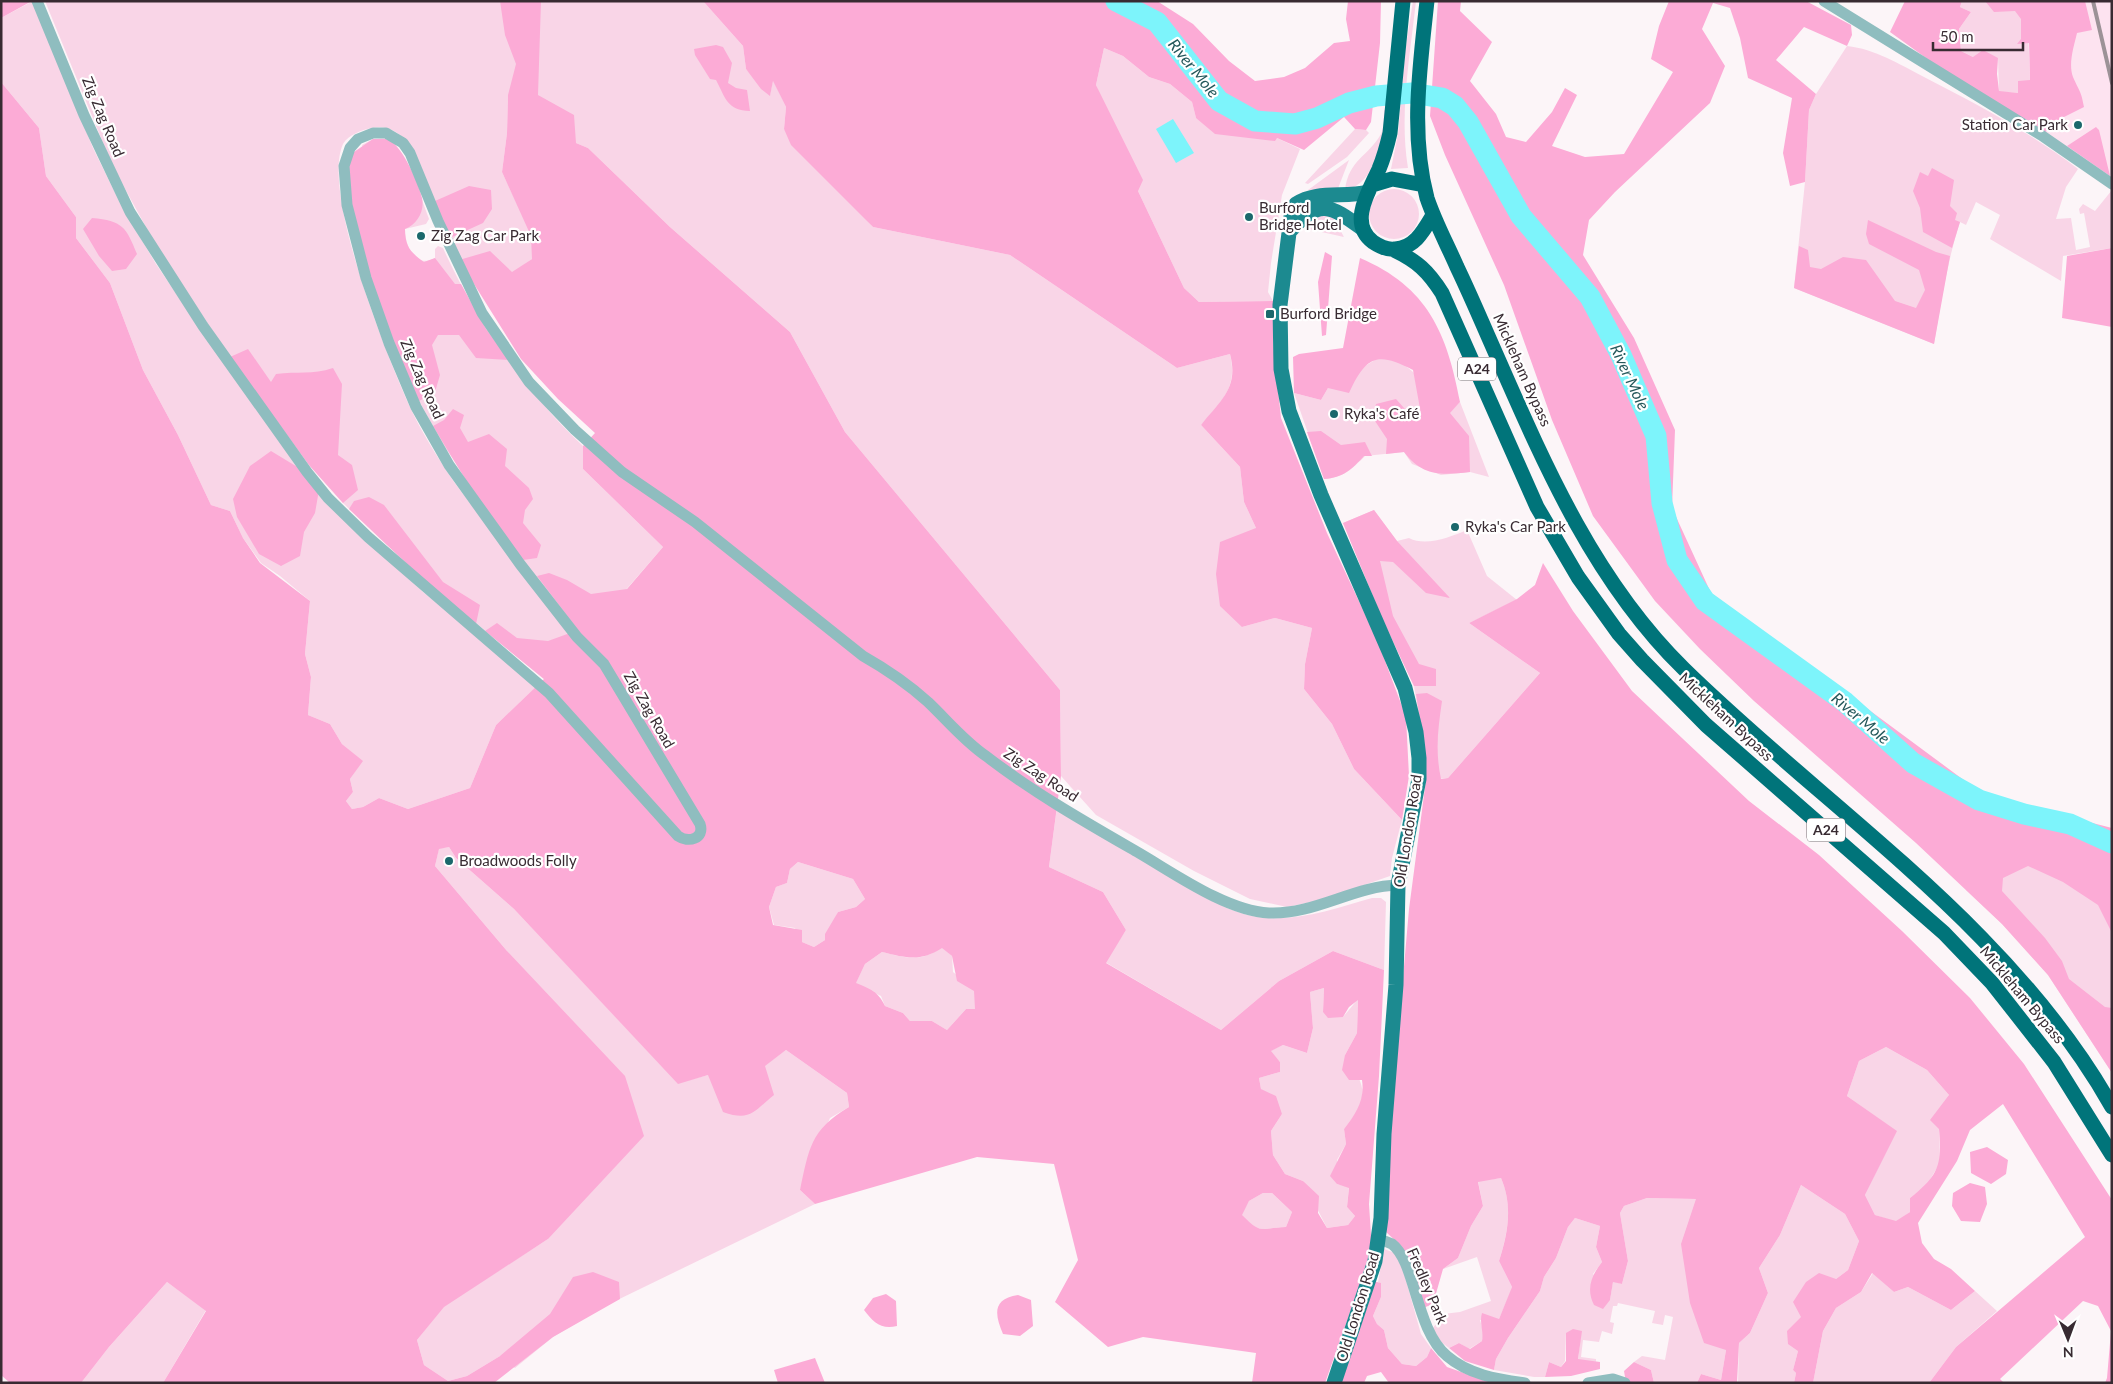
<svg xmlns="http://www.w3.org/2000/svg" width="2113" height="1384" font-family="Lato,sans-serif">
	<rect width="100%" height="100%" fill="#fcf5f8"/>
	<!-- built -->
	<path fill="#fde3f0" d="M2027,1h84l1,176 -68,-44z"/>
	<!-- green -->
	<path fill="#f9d5e7" d="M33,1l60,147 29,59 34,57 49,72 135,179 83,77 116,92 -43,41 -26,63 -62,21 -29,-11 -16,9 -11,2 -6,-8 7,-9 -3,-13 12,-18 -20,-17 -12,-20 -22,-9 3,-38 -6,-23 5,-53 -30,-25 -19,-13 -18,-25 -13,-27 -19,-6 -33,-70 -35,-65 -33,-87 -34,-45v-21l-30,-41 -7,-48 -38,-46v-64z
		M45,1h658l40,45 3,23 24,26 3,-15 13,27 -2,22 89,98 137,28 167,113 53,-14c8,34 -8,46 -29,71l39,42 4,35 12,26 -14,99 33,-9 37,10 -7,36 -1,25 28,35 22,45 48,51 -10,38 -2,18 -69,24 -34,7 -37,-8 -56,-28 -98,-56 -35,-39 -1,-86 -215,-258 -55,-100 -120,-105 -82,-79 -12,-5 -68,-48 -1,38 -5,39 30,64v23l-20,14 -53,-13 -54,-121c-10,-9 -19,-14 -34,-11 -9,2 -23,7 -28,16 -22,49 44,211 66,261 10,22 24,45 37,65 13,20 29,39 44,58 29,39 59,78 89,117l-35,34 -74,-61 -84,-74 -43,-41 -34,-38 -79,-108 -72,-108 -46,-84z
		M1413,1h3c-6,55 -17,113 -8,167l-17,1 7,-35 7,-82z
		M1962,1h65l3,80 -11,12 -20,-1 -1,-34 -25,-1 -12,-6 -2,-22 12,-17 -11,-5z
		M1847,46c28,3 52,18 77,31 53,27 107,56 154,92l-12,18 -10,32 15,-1 5,32 14,-3 -6,-34 -4,1 -1,-5 4,-5 12,7 17,-21v58l-49,8 -2,25 -71,-42 10,-24 -24,-13 -10,23 -6,-3c-13,40 -19,81 -26,122l-140,-56 11,-106 4,-72 7,-16z
		M1104,48l19,8 26,21 21,7 22,18 4,16 81,20 23,11 -18,46 -11,68 -3,29 5,9 -74,1 -15,-14 -46,-97 -42,-106z
		M1384,110l3,1c-4,26 -10,73 -42,79 4,-31 23,-33 36,-56 3,-6 3,-16 3,-24z
		M1355,129l11,1 3,3 -22,24 -39,27 -3,-1z
		M373,139l39,34 17,46 -3,5 -21,5c0,17 10,40 30,29v-9l3,-3 5,2c33,73 82,143 140,198v23l80,78 -79,91 -61,-78 -79,-114 -25,-45 -57,-256z
		M1349,160l-12,31 -29,-1z
		M1369 214a25 25 0 1 1 50 0a25 25 0 1 1-50 0Z
		M1322,214l10,1 12,22 -36,-8 -2,-5z
		M1380,357c38,6 45,31 64,61l16,-16 29,75 -19,-5 -29,3 -29,-11 -8,-12 -39,4c-13,13 -22,22 -41,23l-30,-86 27,7 7,-12z
		M1374,510l23,31 12,-3c17,9 41,-1 58,-8l20,46 30,24 -48,23 71,50 -92,105 -22,2 -1,-28 -11,-66 -32,-68 -39,-95z
		M1057,807l161,94c5,7 12,8 20,11 43,16 92,-2 134,-14h9l5,4 -2,68 -51,-19 -54,30 -58,49 -116,-68 21,-32 -23,-38 -54,-25z
		M2012,842l100,30v201l-64,-98 -46,-51 -36,-34z
		M449,847l7,11 58,51 164,174 30,-8 56,-9 22,-16 61,43 2,14 -19,11 -30,72 15,14 -210,102 -52,31 -38,31 -15,-12 -33,20 -19,5 -24,-16 -7,-25 27,-34 104,-67 -41,-288 -72,-85 4,-18z
		M798,862l55,17 12,20 -9,8 -18,5 -13,28 -11,7 -12,-5 -7,-14 -21,-3 -5,-18 7,-20 11,-4 3,-14z
		M942,947l10,9 1,16 22,19v18h-9l-19,21 -15,-9h-22l-7,-8 -18,-7 -4,-10 -26,-12 10,-20 17,-12c26,6 37,11 60,-5z
		M1324,988l-1,24 20,5 15,-18 -1,34 -12,22c22,33 25,42 -1,74l2,15 -9,16v24l12,3 -2,20 8,9 -7,9 -21,3 -24,-47 -18,-7 -12,-19 -2,-24 11,-17 -21,-25 -2,-11 21,-6v-10l-10,-11 13,-6 24,8 6,-25 -3,-36z
		M1886,1047l41,23 22,25 -10,34 1,34 -14,23 -16,12v14l-14,10 -21,-7 -10,-20 31,-64 -49,-35 12,-35z
		M1501,1178c12,28 7,54 -2,83l13,26 -1,4 -12,28 -19,1 4,14 -2,7 -13,8 -10,-6 -10,5 -8,-6 -8,-14 10,-14 17,-2 31,-11 -14,-44 -34,12 15,-11 13,-32 12,-20 -5,-25z
		M1801,1185l44,29 14,27 -11,29 -12,9 -35,38 -3,34 -5,19 3,3 -2,10h-56l1,-40 11,-10 18,-40 -9,-25 21,-33z
		M1263,1193h9l20,19 -6,15c-26,1 -24,8 -45,-12l8,-14z
		M1647,1198l49,1 30,151 -5,30 -20,-6 -4,9h-43l-3,-13 -17,-8 8,-6 23,4 8,-43 -8,-2 -2,10 -11,-2 3,-12 -37,-8 -1,3h-4l-3,16 4,1 -2,11 -10,-3 -3,11 -16,-2 -2,17 15,2v3l-18,-2 3,-28 -15,1 -1,28 -4,6 -12,-5 -4,15h-11l-40,-7 2,-11 12,-21 32,-47 4,-14 12,-19 12,-31 7,-9 25,8 -4,21 6,15 -9,12 17,26 3,-19 9,3 6,-23 -8,-48 4,-7z
		M1384,1249l11,4 7,13 19,68 10,14 -4,9 -11,9 -14,-2 -14,-16 -4,-18 -7,-6 -4,-8 8,-19v-13l-3,-2z
		M1873,1273l21,19 14,-5 43,23 24,-19 22,20 -41,36 -27,36h-116l10,-52 13,-23 25,-16z
		M167,1282l39,28 -43,73h-82l28,-36z"/>
	<!-- forest -->
	<path fill="#fcabd6" fill-rule="evenodd" d="M1,1h31l-31,17z
		M500,1h41l-3,94 36,20 2,28 12,5 82,79 120,105 55,100 215,258 1,86 -12,91 54,25 23,38 -20,33 115,67 58,-49 54,-30 51,19 -5,106 -10,128 3,46 -47,133h-73l4,-30 -113,-16 -35,10 -53,-45 23,-42 -24,-96 -77,-7 -162,47 -15,-14c9,-41 10,-60 49,-83l-2,-14 -61,-43 -21,16 9,29c-20,16 -23,27 -51,17l-15,-37 -30,9 -164,-175 -58,-51 -7,-11 -10,2 -4,17 72,85 118,125 19,60 -96,103 -104,68 -27,33 7,25 24,16 19,-5 33,-20 50,-42 23,-37 20,-5 26,10 1,17 -67,38 -59,46h-331l43,-72 -39,-29 -58,65 -28,36h-71l-9,-8v-1293l38,46 7,48 30,41v21l34,45 33,87 35,65 33,70 19,6 13,27 17,25 50,38 -5,53 6,23 -3,38 22,9 12,20 21,17 -13,18 3,13 -7,9 6,8 11,-2 16,-9 29,11 62,-21 26,-63 48,-46 -59,-48 12,-8 20,15 31,3 22,-8 14,5 -47,-62 12,-3 18,7 24,14 36,-5 36,-42 -80,-78v-23l12,-13 -37,-34 -37,-40 -62,-99 31,-9 22,21 20,-13 -1,-23 -29,-64 5,-39 1,-38 8,-31 -11,-29zM798,862l55,17 12,20 -9,8 -18,5 -13,22v6l-11,7 -12,-5v-12l-29,-5 -4,-18 7,-20 11,-4 3,-14zM942,948l10,8 5,25 17,10 1,18h-9l-19,21 -15,-9h-22l-7,-8 -18,-7c-7,-15 -15,-17 -29,-23l9,-19 17,-12c25,6 38,10 60,-4zM1324,988l-1,24 5,6 15,-1 6,-10 9,-7 -1,33 -12,22 -3,15 7,10h13c3,20 -6,34 -18,49l2,15 -16,32 7,8 12,4 -2,19 8,9 -7,9 -21,3 -9,-15 1,-17 -16,-15 -18,-7 -12,-19 -2,-24 11,-17 -6,-18 -15,-7 -2,-11 21,-6v-10l-9,-11 12,-6 24,8 6,-25 -3,-36zM1263,1193h9l20,19 -6,15c-26,1 -24,8 -44,-12l7,-14z
		M703,1h454l36,23 36,37 26,20 29,-4 21,-9 29,-25 16,-2 -4,-22 2,-18h33l-1,42 -9,79 -5,8 -11,-1 -11,-12 -40,33 -27,-12 -2,3 -60,-7 -19,-16 -4,-16 -22,-18 -21,-7 -26,-21 -19,-8 -8,37 47,95 -5,11 46,97 15,14 74,-1v42l8,75 46,115 51,109 28,75 3,59 -7,44 -48,-51 -22,-45 -28,-35 1,-25 7,-36 -37,-10 -33,9 -22,-21 -4,-32 4,-32 36,-14 -12,-26 -4,-35 -39,-42c20,-25 38,-37 29,-71l-53,14 -167,-113 -137,-28 -82,-82 -7,-16 2,-22 -13,-26 -3,15 -9,-7 -15,-20 -3,-23z
		M1438,1h23l-1,10 32,31 -22,39 26,33 10,23 20,5 26,-30 13,-24 12,7 -25,51 33,11 39,-3 49,-82 -22,-13 8,-33 10,-25h137l45,24 1,10 -5,11 -43,-19 -28,33 40,34 -7,16 -4,72 -15,4 -7,-33 9,-55 -44,-20 -8,-40 -10,-30 -17,-5 -11,26 23,37 -15,37 -95,89 -26,28 -6,35 51,83 41,92 -3,78 39,85 273,202 128,33v105l-14,-28 -35,-23 -35,-16 -25,12 -1,13 43,47 17,23 7,18 36,28 7,1v65l-64,-98 -46,-51 -86,-81 -162,-142 -54,-52 -45,-48 -62,-85 -41,-96 -48,-135 -59,-130 -15,-39z
		M1905,1h57l-2,6 11,5 -12,17 2,22 12,6 10,-7 15,8 -1,16 2,17 19,2v-12l12,-1 -1,-37 -12,1 4,-5v-20l-6,-8 -21,1 -9,-11h100l7,29 -15,3c-3,13 -9,31 -4,44 6,14 8,13 11,30l-20,10 -20,16 -93,-57 -61,-44z
		M716,45l7,2 9,16 -4,20 8,5 11,2 3,21c-23,-1 -24,-12 -34,-31l-6,-1 -15,-24 -1,-6z
		M2096,127l3,3 11,46 -43,-30z
		M373,139c5,0 12,-1 16,1 13,6 30,43 33,58 3,13 -5,27 -17,31 0,17 5,23 19,33l11,-4 20,26h6l25,45 23,31 -33,-2 -17,-23h-21l-6,10 8,30 -5,17 -16,9c-30,-67 -64,-147 -71,-220 -1,-9 2,-18 3,-27z
		M1932,168l22,12 -4,26 7,7 -2,7 5,2 -8,26 -29,-16 -3,-24 -7,-17 7,-19 8,4z
		M469,186l22,4 1,19 -9,14 -33,15 -15,-37z
		M92,218c31,3 34,9 45,36l-11,15 -14,2 -13,-15 -16,-27z
		M1868,220l68,32 14,4 -16,88 -140,-56 5,-42 9,4 2,17 11,2 22,-12 23,3 29,41 21,7 9,-18 -6,-20 -50,-26 -3,-10z
		M2112,248v79l-50,-9 5,-62z
		M1325,252l7,4 -6,79 -4,1 -4,-54z
		M1360,258c68,29 87,75 100,144l-10,11 19,23 1,36c-28,3 -47,5 -66,-20l-18,2 1,-15 -14,-21 3,-14 20,-5 16,18 9,-3 -8,-44c-36,-19 -47,-14 -64,23l-21,-5 -7,12 -27,-7 -1,-36 6,-3 44,-6z
		M248,349l23,33 5,-8c21,-3 36,1 57,-6l9,16 -4,71 14,10 6,25 -15,13 -34,-38 -79,-108z
		M453,409l11,6 -4,13 8,14 21,-8 18,15 -2,17 24,22 4,11 -8,11 -2,13 18,22 -4,13 -14,2 -53,-73 -37,-61 11,-6z
		M1321,431l20,14 24,-3 7,14h-8c-12,13 -21,22 -40,23l-17,-47z
		M271,451l28,17 20,22 -4,23 -11,19 -4,24 -19,10 -22,-12 -22,-37 -4,-18 17,-33z
		M369,497l15,8 59,77 37,23 -4,19 -51,-43 -76,-72 5,-8z
		M1374,510l23,31 53,57 -24,-5 -33,-31 -13,-1 13,55 26,48 17,5v17h-22l-32,-68 -39,-95z
		M1543,563l30,48 59,80 117,110 70,54 83,76 68,67 54,66 88,136v183h-7l2,-5 4,-47 -13,-25 -15,-5 -83,78 4,4h-75l27,-36 129,-110 -82,-133 -33,26 -13,31 -39,62 4,20 12,16 17,10 24,22 -24,19 -43,-23 -14,5 -22,-19 -11,19 -25,16 -13,23 -10,52h-19l2,-10 -3,-3 5,-19 -10,-7 -1,-13 14,-14 -8,-15 13,-20 13,-9 17,6 12,-9 11,-29 -14,-27 -44,-29 -21,50 -21,33 9,25 -18,40 -11,10 -2,40h-40l4,-9 20,6 5,-30 -22,-7 -14,-40 -9,-59 15,-45 -49,-1 -23,8 -4,7 8,48 -6,23 -9,-2 -3,18 -7,9 -9,-4c-8,-16 -3,-29 8,-43l-6,-15 4,-21 -25,-8 -7,9 -12,31 -12,19 -4,14 -32,47 -12,21 -2,11 -29,-9 -16,-13 10,-5 11,6 12,-8c2,-10 -3,-18 0,-28l17,6 13,-32 -13,-26c9,-28 14,-55 2,-83l-23,4 5,24 -12,20 -13,32 -15,11 -10,35 -10,4 -22,-62 -15,-14 5,-116 18,-207 17,-129 -1,-28 -9,-58 11,-1 15,8c-4,28 -7,50 -1,78l7,-1 92,-105 -71,-50 48,-24 18,-14zM1886,1047l41,23 22,25 -19,25 9,9c3,36 0,46 -29,69v14l-14,9 -21,-6 -10,-20 32,-64 -50,-35 12,-35z
		M1987,1147l21,13 -2,14 -15,10 -20,-11 -1,-21z
		M1970,1183l15,4 2,17 -7,18 -19,-1 -9,-15 1,-13z
		M1373,1281l8,2v14l-8,19 4,8 7,6 4,18 14,16 14,2 11,-9 4,-9 16,19 45,16h-103l-8,-11 -14,4 -3,7h-26z
		M886,1294l10,7 1,25c-16,4 -24,-4 -33,-16l9,-12z
		M1018,1295l13,5 2,26 -13,10 -17,-2c-9,-21 -10,-35 15,-39z
		M1573,1329l9,2 -4,28 22,3v7l-29,7 -26,1 4,-15 12,5 5,-6v-28z
		M815,1358l10,25h-47l-4,-13z
		M1634,1362l17,8 3,13h-28l-2,-12z"/>
	<!-- water -->
	<path fill="#7df4fb" d="M1173,119l21,34 -18,10 -20,-34z"/>
	<g fill="none" stroke-linecap="round" stroke-linejoin="round">
		<!-- river -->
		<path stroke="#7df4fb" stroke-width="21" d="M1116,1l41,21 62,79 36,20 40,3 22,-6 32,-15 27,-7 36,-3 30,5 13,8 13,16 53,94 69,81 31,58 35,81 6,67 15,57 28,41 140,101 68,61 66,37 45,14 46,10 42,19"/>
		<!-- minor -->
		<path stroke="#8fbdbf" stroke-width="11" d="M37,1l47,114 46,97 73,114 104,146 21,26 40,39 181,156 129,143c10,7 27,3 22,-12l-96,-160 -27,-27 -57,-73 -71,-99 -33,-58 -27,-64 -23,-65 -19,-73 -3,-39 6,-18 8,-9 15,-6h13l17,10 7,10 28,68 44,92 47,69 46,48 47,42 73,50 168,134c23,13 45,28 65,46 19,18 36,39 58,54 48,37 101,67 153,97 36,21 88,58 130,60 45,2 85,-27 129,-28
			M1824,1l217,134 71,49
			M1378,1239c4,1 10,3 14,5 24,18 23,85 55,112 22,19 51,23 78,27
			M1588,1383l25,-4 12,4"/>
		<!-- major -->
		<path stroke="#1c8a90" stroke-width="15" d="M1291,230c29,-33 40,-24 72,-1
			M1334,1383l41,-122 6,-43 3,-84 12,-149 2,-100 21,-106v-21l-3,-26 -11,-44 -84,-193 -32,-84 -8,-42 -1,-64 11,-88 5,-13c21,-14 48,-6 72,-12"/>
		<!-- highway -->
		<path stroke="#00747a" stroke-width="15" d="M1403,1l-13,132c-3,13 -6,24 -11,36 -10,22 -31,54 -6,73 6,4 15,8 22,7 20,-1 29,-19 38,-34
			M1427,1c-7,65 -17,133 0,197 8,24 20,46 30,69 11,23 21,46 31,69 52,118 102,241 196,333 145,142 326,257 428,438
			M1372,185l20,-6 32,6
			M1394,250c23,11 34,21 48,43l95,214 41,70 41,57 23,26 64,65 238,208 48,50 62,79 58,93"/>
		<!-- rail -->
		<path stroke="#9c9297" stroke-width="4" d="M2093,1l19,82"/>
	</g>
	<!-- markers -->
	<g fill="#1b686c" stroke="#fff" stroke-width="2">
		<circle cx="2078" cy="125" r="5"/>
		<circle cx="1249" cy="217" r="5"/>
		<circle cx="421" cy="236" r="5"/>
		<rect x="1265" y="309" width="10" height="10" rx="2.5"/>
		<circle cx="1334" cy="414" r="5"/>
		<circle cx="1455" cy="527" r="5"/>
		<circle cx="449" cy="861" r="5"/>
	</g>
	<g text-anchor="middle" stroke-width="4.5" stroke-linejoin="round" paint-order="stroke">
		<!-- shield labels -->
		<g fill="#fff" stroke="#746b70" stroke-width="1">
			<rect x="1458" y="357.5" width="38" height="23" rx="4"/>
			<rect x="1807" y="818.5" width="38" height="23" rx="4"/>
		</g>
		<g font-size="14" font-weight="bold" fill="#382b32">
			<text x="1477" y="374">A24</text>
			<text x="1826" y="835">A24</text>
		</g>
		<!-- street labels -->
		<g font-size="15" fill="#382b32" stroke="#fff">
			<text transform="translate(103 117) rotate(67)" y="5">Zig Zag Road</text>
			<text transform="translate(1522 370) rotate(66)" y="5">Mickleham Bypass</text>
			<text transform="translate(422 379) rotate(66)" y="5">Zig Zag Road</text>
			<text transform="translate(649 710) rotate(60)" y="5">Zig Zag Road</text>
			<text transform="translate(1726 717) rotate(43)" y="5">Mickleham Bypass</text>
			<text transform="translate(1041 775) rotate(33)" y="5">Zig Zag Road</text>
			<text transform="translate(1408 831) rotate(-81)" y="5">Old London Road</text>
			<text transform="translate(2022 995) rotate(50)" y="5">Mickleham Bypass</text>
			<text transform="translate(1427 1286) rotate(67)" y="5">Fredley Park</text>
			<text transform="translate(1358 1307) rotate(-73)" y="5">Old London Road</text>
		</g>
		<!-- poi labels -->
		<g font-size="15" fill="#382b32" stroke="#fff" text-anchor="start">
			<text x="2068" y="130" text-anchor="end">Station Car Park</text>
			<text x="1259" y="213">Burford<tspan x="1259" dy="17">Bridge Hotel</tspan></text>
			<text x="431" y="241">Zig Zag Car Park</text>
			<text x="1280" y="319">Burford Bridge</text>
			<text x="1344" y="419">Ryka's Café</text>
			<text x="1465" y="532">Ryka's Car Park</text>
			<text x="459" y="866">Broadwoods Folly</text>
		</g>
		<!-- water labels -->
		<g font-size="16" font-style="italic" fill="#24585b" stroke="#fff">
			<text transform="translate(1194 68) rotate(51)" y="6">River Mole</text>
			<text transform="translate(1630 377) rotate(65)" y="6">River Mole</text>
			<text transform="translate(1861 718) rotate(40)" y="6">River Mole</text>
		</g>
	</g>
	<!-- border -->
	<rect width="2113" height="1384" fill="none" stroke="#382b32" stroke-width="5"/>
	<!-- north arrow -->
	<g transform="translate(2068 1339) rotate(179)" stroke="#ffffff" stroke-width="4" paint-order="stroke">
	<path d="M0-4L9 19L0 12L-9 19Z" fill="#382b32"/>
	<text y="-8" font-size="14" font-weight="bold" text-anchor="middle" fill="#382b32">N</text>
	</g>
	<!-- scale -->
	<path d="M1933 42v8h90v-8" fill="none" stroke="#382b32" stroke-width="2.5"/>
	<text x="1940" y="42" font-size="15" fill="#382b32" stroke="#ffffff" stroke-width="4" paint-order="stroke">50 m</text>
</svg>
